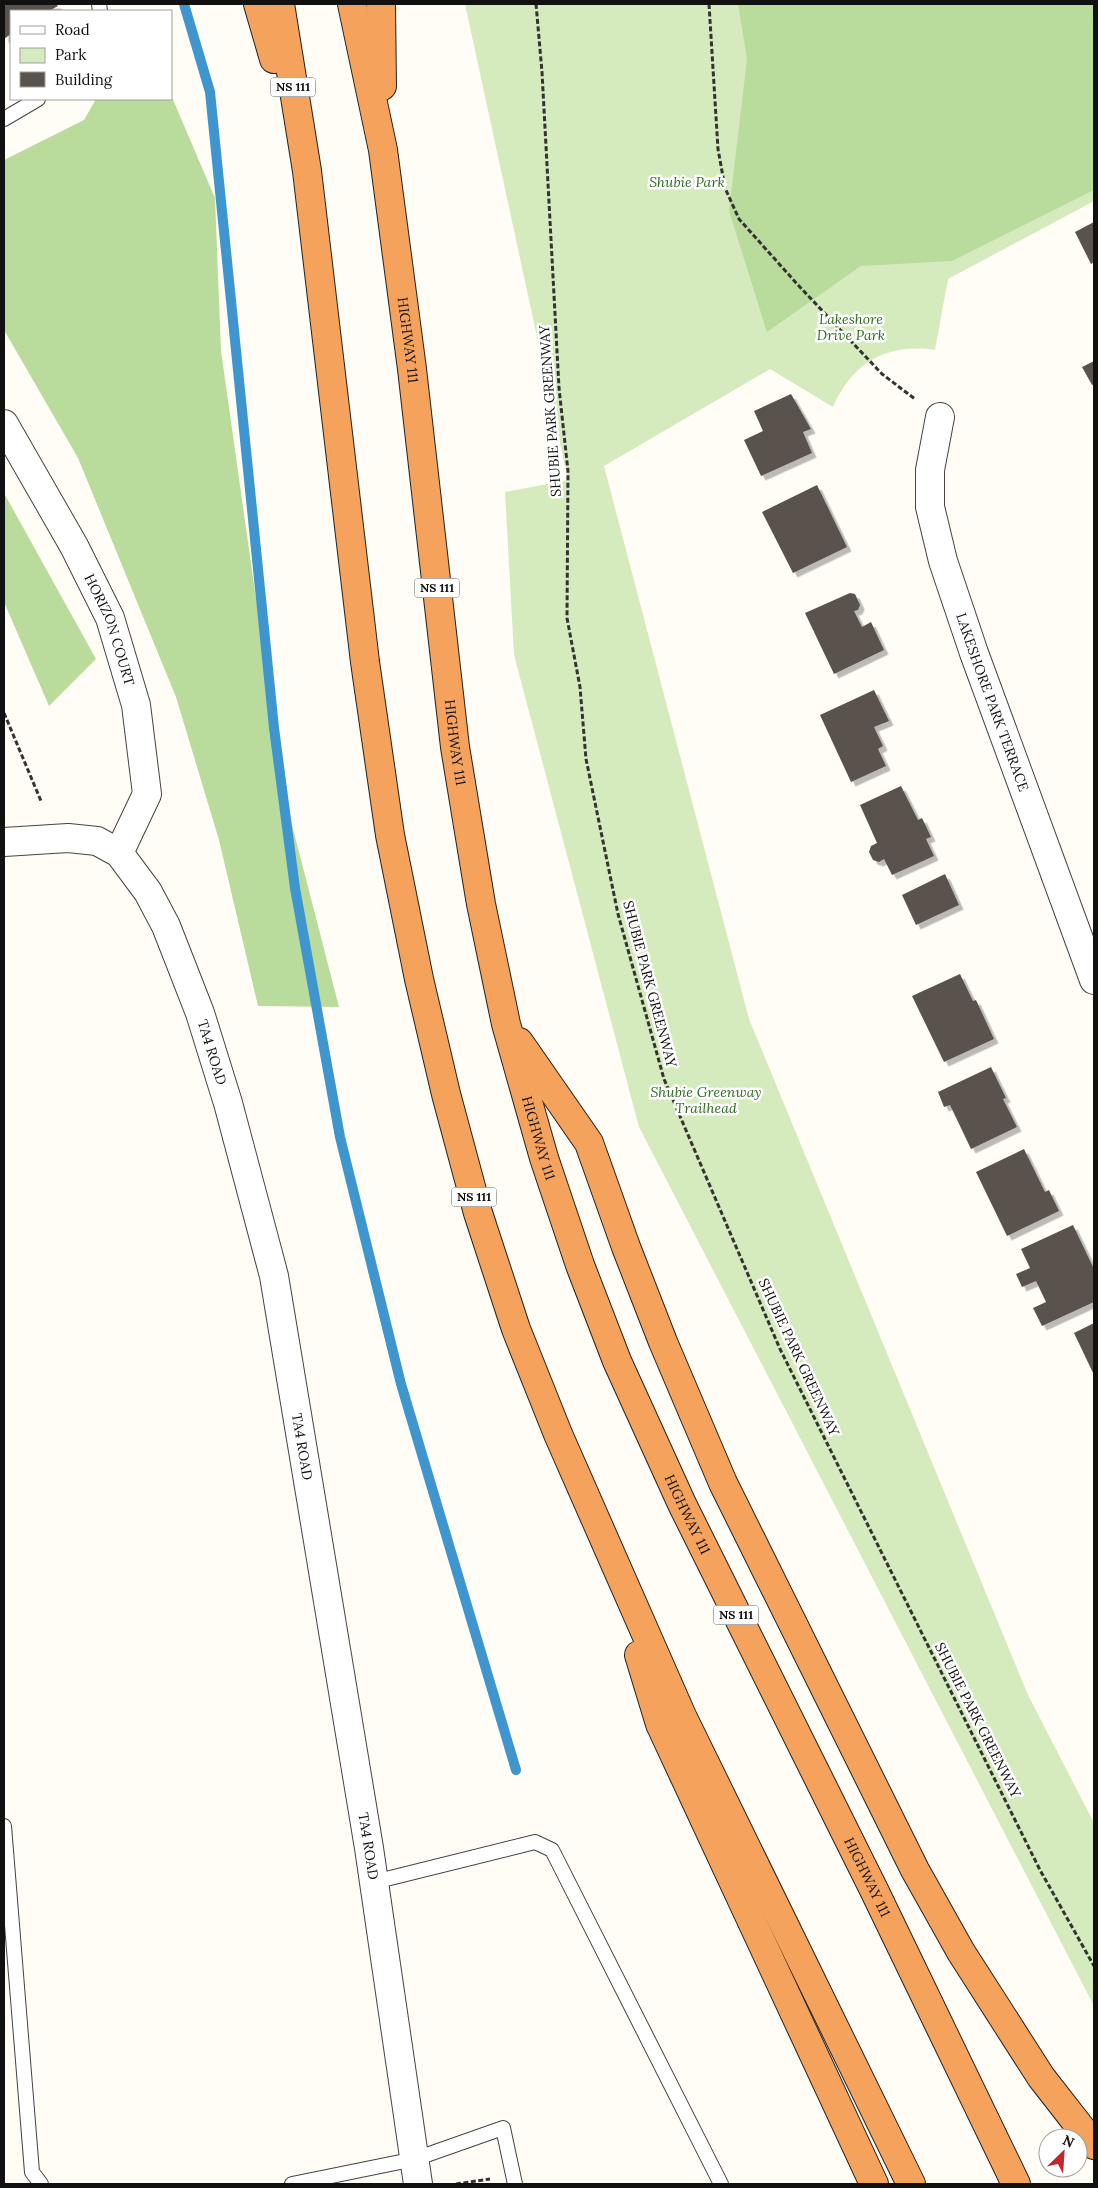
<svg xmlns="http://www.w3.org/2000/svg" width="1098" height="2188" font-family="Lora,serif">
	<defs>
		<filter id="shadow"><feDropShadow dx="4.5" dy="4.5" stdDeviation="0" flood-color="#0004"/></filter>
	</defs>
	<rect width="100%" height="100%" fill="#fffdf5"/>
	<!-- green -->
	<path fill="#d5ebbd" d="M465,4h629v197l-146,78 -13,71c-48,-7 -82,12 -102,57l-63,-38 -166,97 145,553 279,676 66,128v183l-455,-879 -125,-472 -9,-163 63,-12z"/>
	<!-- forest -->
	<path fill="#b9dc9c" d="M738,4h356v186l-142,71 -91,5 -94,66 -38,-121 18,-152z
		M171,95l44,103 6,153 62,439 56,217 -81,-1 -39,-166 -43,-143 -98,-239 -74,-128v-170l80,-40 12,-21h75z
		M4,493l92,166 -47,47 -45,-104z"/>
	<g fill="none" stroke-linecap="round" stroke-linejoin="round">
		<!-- stream -->
		<path stroke="#3f96cf" stroke-width="10" d="M184,4l26,88 64,636 21,160 45,249 61,247 115,386"/>
	</g>
	<!-- building -->
	<path fill="#5a524d" filter="url(#shadow)" d="M4,4h52l2,2 -9,5h-38v23l-7,5z
		M1094,222v40l-3,2 -16,-32z
		M1094,361v23l-2,1 -10,-18z
		M791,394l20,35 -8,3 9,21 -51,23 -17,-36 19,-9 -9,-20z
		M817,485l30,62 -54,26 -31,-61z
		M850,593l5,1 5,11 -2,5 -4,1 8,16 9,-5 13,28 -50,24 -29,-61z
		M874,690l15,31 -15,6 9,19 -5,3 8,17 -35,16 -31,-67z
		M901,786l17,34 4,-2 9,19 -5,2 8,17 -42,19 -8,-16 -5,3 -6,-2 -4,-8 2,-6 6,-3 -17,-38z
		M945,874l14,31 -43,20 -14,-30z
		M960,974l13,27 3,-1 18,39 -50,23 -32,-66z
		M991,1067l15,31 -3,1 14,28 -46,22 -21,-44 -6,2 -6,-15z
		M1024,1149l21,43 4,-2 10,21 -52,25 -31,-64z
		M1073,1225l21,44v33l-52,24 -9,-18 13,-6 -10,-21 -14,6 -6,-13 14,-6 -9,-19z
		M1094,1323v52l-20,-42z"/>
	<g fill="none" stroke-linecap="round" stroke-linejoin="round">
		<defs>
			<path id="service" d="M99,4l1,7
				M4,119l34,-20
				M4,1826l28,346 9,12
				M374,1882l161,-40 17,8 169,334
				M292,2184l123,-25 88,-31 12,56"/>
			<g id="minor">
				<path id="s1" d="M940,417l-10,53v37l13,54 31,92 120,327"/>
				<path id="s2" d="M4,424l70,122 36,72 26,87 11,89 -28,59"/>
				<path id="s3" d="M4,842l64,-4 29,3 22,12 29,39 18,34 34,87 28,90 46,173 95,572 49,336"/>
			</g>
			<g id="motorway">
				<path d="M258,4l16,55"/>
				<path d="M280,4l27,167 58,491 25,173 29,144 27,115 32,119 38,116 42,105 124,282 229,468"/>
				<path id="s4" d="M352,4l31,146 29,219 43,378 26,157 25,120 38,134 36,107 37,96 65,143 192,386 142,294"/>
				<path d="M381,4l1,82"/>
				<path d="M519,1042l70,101 37,104 37,95 60,141 192,387 46,82 80,125 53,68"/>
				<path d="M639,1655l21,69 214,460"/>
			</g>
		</defs>
		<!-- service casing -->
		<use href="#service" stroke="#444" stroke-width="16"/>
		<!-- minor casing -->
		<use href="#minor" stroke="#444" stroke-width="30"/>
		<!-- motorway casing -->
		<use href="#motorway" stroke="#222" stroke-width="30"/>
		<!-- path -->
		<path stroke="#333" stroke-width="3" stroke-dasharray="5 2.5" stroke-linecap="butt" d="M536,4l6,68 17,316 9,83 -1,147 13,69 6,72 32,155 46,165 116,270 260,521 54,96
			M709,4l9,145 7,39 14,31 59,66 84,89 33,25
			M4,713l37,88
			M456,2184l34,-5"/>
		<!-- service -->
		<use href="#service" stroke="#fff" stroke-width="14"/>
		<!-- minor -->
		<use href="#minor" stroke="#fff" stroke-width="28"/>
		<!-- motorway -->
		<use href="#motorway" stroke="#f5a25d" stroke-width="28"/>
	</g>
	<g text-anchor="middle" stroke-width="5" stroke-linejoin="round" paint-order="stroke">
		<!-- shield labels -->
		<g fill="#fff" stroke="#585858" stroke-width="1">
			<rect x="270.5" y="77.5" width="45" height="19" rx="4"/>
			<rect x="414.5" y="578.5" width="45" height="19" rx="4"/>
			<rect x="451.5" y="1187.5" width="45" height="19" rx="4"/>
			<rect x="713.5" y="1605.5" width="45" height="19" rx="4"/>
		</g>
		<g font-size="12" font-weight="bold" fill="#111">
			<text x="293" y="91">NS 111</text>
			<text x="437" y="592">NS 111</text>
			<text x="474" y="1201">NS 111</text>
			<text x="736" y="1619">NS 111</text>
		</g>
		<!-- park labels -->
		<g font-size="14" font-style="italic" fill="#2f6b1f" stroke="#fff">
			<text x="687" y="187">Shubie Park</text>
			<text x="851" y="324">Lakeshore<tspan x="851" dy="16">Drive Park</tspan></text>
			<text x="706" y="1097">Shubie Greenway<tspan x="706" dy="16">Trailhead</tspan></text>
		</g>
		<!-- street labels -->
		<g font-size="14" fill="#111" stroke="#fff">
			<text dy="5" stroke="none"><textPath href="#s4" startOffset="341">HIGHWAY 111</textPath></text>
			<text transform="translate(550 411) rotate(-94)" y="5">SHUBIE PARK GREENWAY</text>
			<text dy="5" stroke="none"><textPath href="#s2" startOffset="232">HORIZON COURT</textPath></text>
			<text dy="5" stroke="none"><textPath href="#s1" startOffset="296">LAKESHORE PARK TERRACE</textPath></text>
			<text dy="5" stroke="none"><textPath href="#s4" startOffset="746">HIGHWAY 111</textPath></text>
			<text transform="translate(650 984) rotate(75)" y="5">SHUBIE PARK GREENWAY</text>
			<text dy="5" stroke="none"><textPath href="#s3" startOffset="340">TA4 ROAD</textPath></text>
			<text dy="5" stroke="none"><textPath href="#s4" startOffset="1151">HIGHWAY 111</textPath></text>
			<text transform="translate(799 1357) rotate(65)" y="5">SHUBIE PARK GREENWAY</text>
			<text dy="5" stroke="none"><textPath href="#s3" startOffset="745">TA4 ROAD</textPath></text>
			<text dy="5" stroke="none"><textPath href="#s4" startOffset="1556">HIGHWAY 111</textPath></text>
			<text transform="translate(978 1720) rotate(63)" y="5">SHUBIE PARK GREENWAY</text>
			<text dy="5" stroke="none"><textPath href="#s3" startOffset="1150">TA4 ROAD</textPath></text>
			<text dy="5" stroke="none"><textPath href="#s4" startOffset="1961">HIGHWAY 111</textPath></text>
		</g>
	</g>
	<!-- border -->
	<rect width="1098" height="2188" fill="none" stroke="#111111" stroke-width="10"/>
	<!-- legend -->
	<rect x="10" y="10" width="162" height="90" fill="#ffffff" stroke="#a0a0a0"/>
	<rect x="20" y="26" width="25" height="8" fill="#ffffff" stroke="#a0a0a0"/>
	<text x="55" y="35" font-size="15" fill="#111111">Road</text>
	<rect x="20" y="48" width="25" height="15" fill="#d5ebbd" stroke="#a0a0a0"/>
	<text x="55" y="60" font-size="15" fill="#111111">Park</text>
	<rect x="20" y="72" width="25" height="15" fill="#5a524d" stroke="#a0a0a0"/>
	<text x="55" y="85" font-size="15" fill="#111111">Building</text>
	<!-- north arrow -->
	<g transform="translate(1063 2153) rotate(25)"><circle r="24" fill="#ffffff" stroke="#a0a0a0"/>
	<path d="M0-4L9 19L0 12L-9 19Z" fill="#c4262e"/>
	<text y="-8" font-size="14" font-weight="bold" text-anchor="middle" fill="#111111">N</text>
	</g>
</svg>
